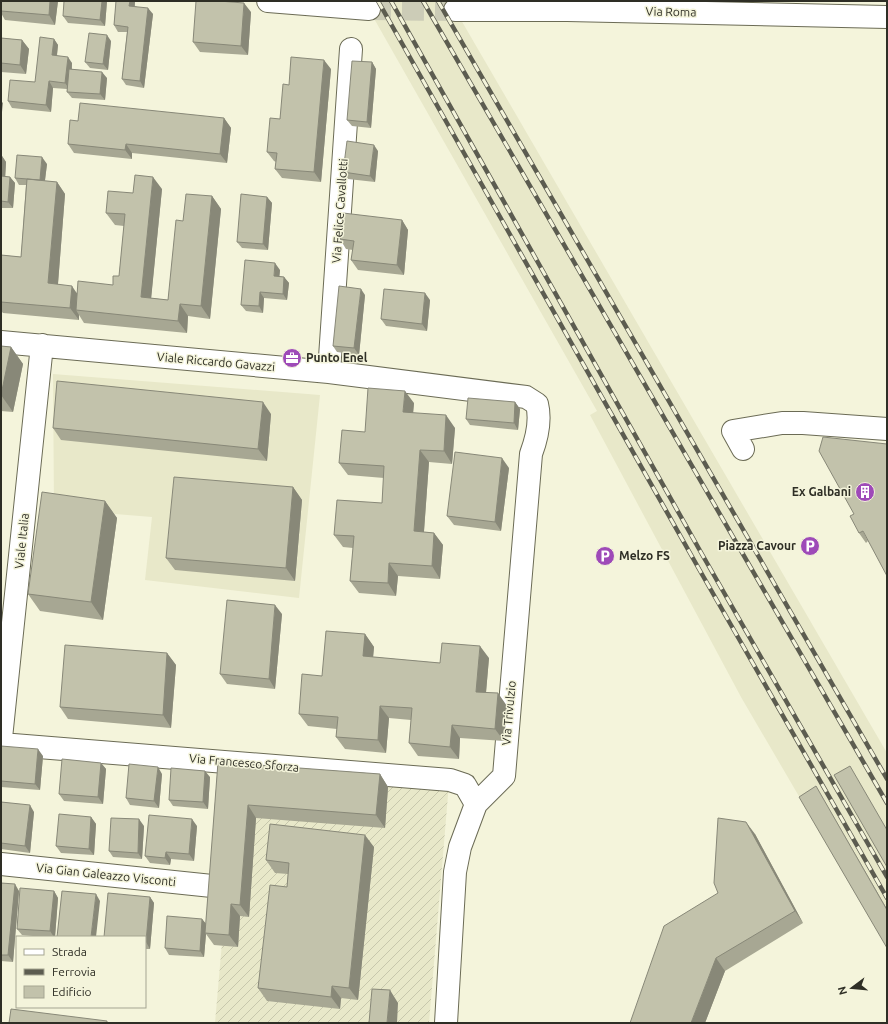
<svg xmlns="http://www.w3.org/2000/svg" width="888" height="1024" font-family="Ubuntu,sans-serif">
	<defs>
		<pattern id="industrial-furrows" width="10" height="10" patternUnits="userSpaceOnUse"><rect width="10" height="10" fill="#e8e8c9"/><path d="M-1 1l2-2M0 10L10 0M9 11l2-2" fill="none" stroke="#c7c7ac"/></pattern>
	</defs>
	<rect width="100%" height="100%" fill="#f4f4db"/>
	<!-- built -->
	<path fill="#e8e8c9" d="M364,1h86l437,752v194l-146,-250 -151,-282 7,-4z
		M53,374l267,21 -21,203 -154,-18 7,-63 -98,-8z"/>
	<!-- industrial -->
	<path fill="url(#industrial-furrows)" d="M237,771l212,12 -20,240h-214z"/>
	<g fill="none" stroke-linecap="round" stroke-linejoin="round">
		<!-- minor-tunnel -->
		<path stroke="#ccccb7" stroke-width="22" stroke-dasharray="22 11" stroke-linecap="butt" d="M369,9l86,1"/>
		<defs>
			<path id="minor" d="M268,1l101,8
				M455,10h112l320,7
				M1,342l328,30 197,25 11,7c4,16 0,34 -6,50l-27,322 -28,28 -16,43 -5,25 -9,151
				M329,372l22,-323
				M743,449l-10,-18 49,-8h21l84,6
				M1,738l41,-393
				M1,744l449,36 15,5 11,19
				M1,864l211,22"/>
		</defs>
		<!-- minor casing -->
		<use href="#minor" stroke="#6b6b55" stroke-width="24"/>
		<!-- minor -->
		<use href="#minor" stroke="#fff" stroke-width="22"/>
		<defs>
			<path id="rail" d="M378,1l325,575 184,322
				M391,1l312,555 184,321
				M423,1l464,802
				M438,1l449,778"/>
		</defs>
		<!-- rail casing -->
		<use href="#rail" stroke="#5c5c50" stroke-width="4.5"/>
		<!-- rail -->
		<use href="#rail" stroke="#f4f4db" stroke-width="3" stroke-dasharray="9" stroke-linecap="butt"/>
	</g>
	<!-- wall -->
	<path fill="#a7a793" d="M1,1h57l-3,24 -50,-5 -4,-7z
		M107,1l-2,25 -37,-3 -5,-7z
		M116,1h19v5l18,8 -9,74 -18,-3 -4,-6 5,-47h-9l-4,-7z
		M251,12l-3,43 -48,-3 -7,-10z
		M1,38l21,2 7,9 -3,25 -25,-2z
		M54,39l4,6 -1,11 15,7v6l35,9 -2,22 -33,-2 -5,-6v-3l-14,-1 -2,24 -39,-4 -4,-7 27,-19z
		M111,41l-3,29 -18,-2 -5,-6z
		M372,62l4,7 -5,59 -19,-2 -5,-6z
		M331,69l-10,113 -39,-4 -7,-9 1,-7 -2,-1 -7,-9 13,-33 9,-34z
		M224,118l7,10 -4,35 -95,-10v6l-58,-6 -6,-9 10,-23z
		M378,151l-3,31 -27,-3 -5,-7z
		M1,155l1,1 4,6 -1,14 5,1 5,6 -2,25h-12z
		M47,164l-2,17 12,1 8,12 -7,90 19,9 36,-8 6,-9 5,-50 -9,-1 -9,-12 27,-20 29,-4 -11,109 17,2 15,-79 29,-25 9,13 -11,110 -22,-3 -1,17 -103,-10 -5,-8v5l-76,-7 -2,-2v-56l20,2 5,-72h-7l-4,-7z
		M267,197l5,6 -4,47 -26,-2 -5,-6z
		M402,220l6,10 -4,45 -46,-5 -7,-10 2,-10 -7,-1 -6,-10z
		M280,270l-1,6 5,1 5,6 -2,17 -23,-2 -1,15 -17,-2 -5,-6z
		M365,295l-6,60 -22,-3 -4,-6z
		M430,300l-3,31 -41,-5 -5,-7z
		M1,346l10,1 12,17 -10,48 -12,-1z
		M515,402l5,7 -2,21 -48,-5 -4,-6z
		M414,403l-1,10 42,15 -3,36 -23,-2 -5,70 10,1 9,12 -3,34 -42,-3 -2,20 -37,-3 -9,-12 3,-33 -10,-1 -9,-12 48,-32 2,-25 -36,-3 -9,-12 26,-31z
		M271,414l-4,47 -206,-21 -8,-12z
		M509,468l-8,63 -47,-6 -7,-9z
		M293,487l9,13 -7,81 -120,-11 -9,-12z
		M105,501l12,17 -14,102 -63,-9 -12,-17z
		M854,514l14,27 -2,2 -7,-10z
		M282,614l-7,75 -48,-5 -7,-10z
		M365,634l9,13 -1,10 67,6 49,-5 -3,34 21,14 -3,35 -44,-3 -1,21 -41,-3 -9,-13 2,-23 -22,-2 -3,35 -41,-4 -9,-12 1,-8 -29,-3 -9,-12 23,-38z
		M167,653l9,12 -5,63 -103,-9 -8,-12z
		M1,746l42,10 -3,34 -39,-3z
		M218,762l162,12 8,13 -3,41 -129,-10 -7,99 -9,-1 -2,31 -24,-2 -8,-11 -2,23 -35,-2 -4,-7 37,-29 4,5z
		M101,763l5,6 -3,35 -39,-3 -5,-7z
		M162,774l-3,34 -29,-3 -4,-7z
		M210,777l-2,32 -35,-3 -4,-6z
		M1,802l33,10 -4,41 -29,-4z
		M91,817l5,7 -2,31 -33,-2 -5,-7z
		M144,826l-2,33 -29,-2 -4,-6z
		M197,826l-3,35 -23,-2 -1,6 -20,-2 -5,-7z
		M755,834l48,89 -78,48 -20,52 13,-130z
		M374,847l-16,153 -17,-2 -1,11 -73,-8 -9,-13 29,-101 1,-13 -13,-1 -9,-13z
		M1,883l18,8 -6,71 -12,-1z
		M54,891l4,7 -3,39h-12l-21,-2 -5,-6z
		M150,897l4,6 -4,46h-5v-12z"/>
	<!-- shaded-wall -->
	<path fill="#888878" d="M50,1h8l-3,24 -6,-10z
		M102,1h5l-2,25 -5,-6z
		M130,1h5l-1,11 -5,-6z
		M244,3l7,9 -3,43 -7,-9z
		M148,8l5,6 -9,74 -4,-7z
		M107,35l4,6 -3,29 -5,-6z
		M54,39l4,6 -2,17 -4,-7z
		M22,40l7,9 -3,25 -6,-9z
		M68,57l4,6 -2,27 -5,-7z
		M324,60l7,9 -10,113 -7,-10z
		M372,62l4,7 -5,59 -4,-6z
		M102,72l5,6 -2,22 -5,-6z
		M49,81l4,7 -2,24 -5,-7z
		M1,101l2,2 -2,18z
		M224,118l7,10 -4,35 -7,-9z
		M126,144l6,9v6l-7,-9z
		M374,145l4,6 -3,31 -5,-6z
		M2,156l4,6 -1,20 -4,-5z
		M42,157l5,7 -3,23 -4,-7z
		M10,177l5,6 -2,25 -5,-6z
		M153,177l9,12 -12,121 -9,-13z
		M57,182l8,12 -8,102 -9,-13z
		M212,196l9,13 -11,110 -9,-13z
		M267,197l5,6 -4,47 -5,-6z
		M402,220l6,10 -4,45 -7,-10z
		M275,263l5,7 -1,12 -5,-6z
		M284,277l5,6 -2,17 -4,-6z
		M72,286l8,12 -4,12 3,5v5l-9,-12z
		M361,289l4,6 -6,60 -5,-7z
		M260,292l4,6 -1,15 -4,-7z
		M425,293l5,7 -3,31 -5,-7z
		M180,304l8,12 -1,17 -9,-12z
		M11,347l12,17 -10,48 -12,-17z
		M405,391l9,12 -2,22 -9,-13z
		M263,402l8,12 -4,47 -9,-12z
		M515,402l5,7 -2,21 -4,-7z
		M446,415l9,13 -3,36 -8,-13z
		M420,450l9,12 -6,82 -9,-13z
		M502,458l7,10 -8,63 -6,-9z
		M293,487l9,13 -7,81 -9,-13z
		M105,501l12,17 -14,102 -12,-18z
		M434,533l9,12 -3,34 -8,-13z
		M389,563l9,13 -2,20 -8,-13z
		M275,605l7,9 -7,75 -6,-10z
		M365,634l9,13 -2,22 -9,-13z
		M480,646l9,12 -4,46 -9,-12z
		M167,653l9,12 -5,63 -8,-13z
		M498,693l9,13 -3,35 -9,-12z
		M380,706l9,12 -3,35 -8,-13z
		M452,725l8,13 -1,21 -9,-12z
		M38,749l5,7 -3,34 -5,-6z
		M101,763l5,6 -3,35 -5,-7z
		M158,767l4,7 -3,34 -5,-7z
		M205,771l5,6 -2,32 -5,-7z
		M380,774l8,13 -3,41 -9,-13z
		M816,786l71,123v1z
		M30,805l4,7 -4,41 -5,-7z
		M248,805l8,13 -7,99 -9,-12z
		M91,817l5,7 -2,31 -5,-6z
		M139,819l5,7 -2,33 -4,-6z
		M192,819l5,7 -3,35 -5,-7z
		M746,822l9,12 48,89 -8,-12z
		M365,835l9,12 -16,153 -9,-12z
		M166,852l5,7 -1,6 -5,-7z
		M15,884l4,7 -6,71 -5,-7z
		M54,891l4,7 -3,39h-1l-4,-6z
		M96,894l4,7 -4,36h-5z
		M150,897l4,6 -4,46 -4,-7z
		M231,904l9,12 -2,31 -9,-12z
		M202,919l5,6 -2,8 1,1 -2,23 -4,-6z
		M716,958l9,13 -20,52h-14z
		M332,986l9,12 -1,11 -9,-12z
		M390,990l8,13 -1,20h-10z"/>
	<!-- building -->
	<path fill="#c2c2ab" stroke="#888878" d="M1,1h49l-1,14 -48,-4z
		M64,1h38l-2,19 -37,-4z
		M116,1h14l-1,5 19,2 -8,73 -18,-2 6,-52 -14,-2z
		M196,1h23l25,2 -3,43 -48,-4z
		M89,33l18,2 -4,29 -18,-2z
		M40,37l14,2 -2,16 16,2 -3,26 -16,-2 -3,24 -38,-4 2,-21 25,2z
		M1,38l21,2 -2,25 -19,-2z
		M291,57l33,3 -10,112 -39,-3 2,-16 -10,-1 3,-34 10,1 3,-35 6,1z
		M352,61l20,1 -5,60 -20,-2z
		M69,69l33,3 -2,22 -33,-2z
		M80,103l144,15 -4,36 -94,-10 -1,6 -57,-6 2,-24 8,1z
		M347,141l27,4 -4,31 -27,-4z
		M17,155l25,2 -2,23 -25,-2z
		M135,175l18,2 -12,120 27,3 8,-80 7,1 3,-27 26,2 -11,110 -21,-2 -2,17 -102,-11 2,-29 35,4v-9h6l6,-62 -19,-1 2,-22 25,2z
		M1,176l9,1 -2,25 -7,-1z
		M27,179l30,3 -9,101 24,3 -2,22 -69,-6v-47l20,2z
		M241,194l26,3 -4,47 -26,-2z
		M343,213l59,7 -5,45 -46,-5 3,-19 -14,-2z
		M245,260l30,3 -1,13 10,1 -1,17 -23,-2 -1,14 -18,-1z
		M339,286l22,3 -7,59 -21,-2z
		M384,289l41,4 -3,31 -41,-5z
		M1,346l10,1 -10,48z
		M57,381l206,21 -5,47 -205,-21z
		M368,388l37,3 -2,21 43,3 -2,36 -24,-1 -6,81 20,2 -2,33 -43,-3 -1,20 -38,-2 4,-45 -20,-1 3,-35 45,3 2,-37 -45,-3 3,-33 23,2z
		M468,398l47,4 -1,21 -48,-4z
		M823,437l64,7v132l-24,-45 -4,2 -9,-17 4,-2 -35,-63z
		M455,452l47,6 -7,64 -48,-6z
		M174,477l119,10 -7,81 -120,-10z
		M42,492l63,9 -14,101 -63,-8z
		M227,600l48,5 -6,74 -49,-5z
		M326,631l39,3 -2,22 77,7 2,-20 38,3 -4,46 22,1 -3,36 -43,-4 -2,22 -41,-4 3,-35 -32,-2 -2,34 -42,-3 2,-20 -39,-3 3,-40 20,2z
		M65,645l102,8 -4,62 -103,-8z
		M1,746l37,3 -3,35 -34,-3z
		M62,759l39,4 -3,34 -39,-3z
		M218,762l162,12 -4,41 -128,-10 -8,100 -9,-1 -2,31 -24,-2z
		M129,764l29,3 -4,34 -28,-3z
		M850,766l37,64v37l-53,-92z
		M171,768l34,3 -2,31 -34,-2z
		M816,786l71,124v38l-88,-151z
		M1,802l29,3 -5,41 -24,-3z
		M59,814l32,3 -2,32 -33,-3z
		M149,815l43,4 -3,35 -23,-2 -1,6 -20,-2z
		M111,818l28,1 -1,34 -29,-2z
		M718,818l28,4 49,89 -79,47 -25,65h-61l34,-97 54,-33 -4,-10z
		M270,824l95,11 -16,153 -17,-2 -1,11 -73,-9 12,-103 17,2 2,-24 -23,-3z
		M1,883l14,1 -7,71h-7z
		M20,888l34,3 -4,40 -33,-2z
		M62,891l34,3 -5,43h-34z
		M108,893l42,4 -4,45h-1v-5h-41z
		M167,916l35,3 -2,32 -35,-3z
		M372,989l18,1 -3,33h-18z
		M11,1009l96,12v2h-98z"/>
	<!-- icons -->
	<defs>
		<symbol id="office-disc" viewBox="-11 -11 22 22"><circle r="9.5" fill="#9e4ab8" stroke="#f4f4db"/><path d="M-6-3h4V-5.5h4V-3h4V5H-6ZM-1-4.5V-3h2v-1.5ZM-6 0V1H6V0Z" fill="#fff"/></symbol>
		<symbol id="building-disc" viewBox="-11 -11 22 22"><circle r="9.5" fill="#9e4ab8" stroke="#f4f4db"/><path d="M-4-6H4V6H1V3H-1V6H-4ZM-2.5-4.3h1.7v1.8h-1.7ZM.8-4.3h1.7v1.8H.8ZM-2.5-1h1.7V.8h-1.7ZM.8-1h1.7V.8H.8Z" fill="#fff"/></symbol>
		<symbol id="parking-disc" viewBox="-11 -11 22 22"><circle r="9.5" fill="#9e4ab8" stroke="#f4f4db"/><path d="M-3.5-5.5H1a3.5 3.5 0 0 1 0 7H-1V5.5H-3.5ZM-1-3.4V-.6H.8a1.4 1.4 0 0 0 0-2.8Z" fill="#fff"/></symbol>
	</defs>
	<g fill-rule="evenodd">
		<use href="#office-disc" x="281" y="347" width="22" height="22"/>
		<use href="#building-disc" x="854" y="481" width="22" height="22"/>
		<use href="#parking-disc" x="799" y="535" width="22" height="22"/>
		<use href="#parking-disc" x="594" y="545" width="22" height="22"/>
	</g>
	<g text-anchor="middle" stroke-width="3" stroke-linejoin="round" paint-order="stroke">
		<!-- street labels -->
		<g font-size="12" fill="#2e2e25" stroke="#f4f4db">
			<text transform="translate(671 12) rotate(1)" y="4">Via Roma</text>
			<text transform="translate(340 211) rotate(-86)" y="4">Via Felice Cavallotti</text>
			<text transform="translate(216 362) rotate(5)" y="4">Viale Riccardo Gavazzi</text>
			<text transform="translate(22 541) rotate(-84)" y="4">Viale Italia</text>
			<text transform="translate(509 713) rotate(-85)" y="4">Via Trivulzio</text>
			<text transform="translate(244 763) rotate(5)" y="4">Via Francesco Sforza</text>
			<text transform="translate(106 875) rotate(6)" y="4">Via Gian Galeazzo Visconti</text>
		</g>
		<!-- poi labels -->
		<g font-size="12" font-weight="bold" fill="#2e2e25" stroke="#f4f4db" text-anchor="start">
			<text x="306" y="362">Punto Enel</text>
			<text x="851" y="496" text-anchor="end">Ex Galbani</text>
			<text x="796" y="550" text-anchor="end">Piazza Cavour</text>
			<text x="619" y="560">Melzo FS</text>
		</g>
	</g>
	<!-- border -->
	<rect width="888" height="1024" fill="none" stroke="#2e2e25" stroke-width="4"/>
	<!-- legend -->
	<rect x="16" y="936" width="130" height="72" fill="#f4f4db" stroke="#a5a592"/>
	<rect x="24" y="949" width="20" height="6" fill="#ffffff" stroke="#a5a592"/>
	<text x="52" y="956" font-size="12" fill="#2e2e25">Strada</text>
	<rect x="24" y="969" width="20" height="6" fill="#5c5c50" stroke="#a5a592"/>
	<text x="52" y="976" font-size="12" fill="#2e2e25">Ferrovia</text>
	<rect x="24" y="986" width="20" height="12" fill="#c2c2ab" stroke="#a5a592"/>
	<text x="52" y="996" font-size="12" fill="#2e2e25">Edificio</text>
	<!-- north arrow -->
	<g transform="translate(852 988) rotate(254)" stroke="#f4f4db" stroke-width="3" paint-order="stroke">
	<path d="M0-3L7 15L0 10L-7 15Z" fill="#2e2e25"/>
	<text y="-6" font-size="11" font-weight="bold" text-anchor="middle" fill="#2e2e25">N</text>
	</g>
</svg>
